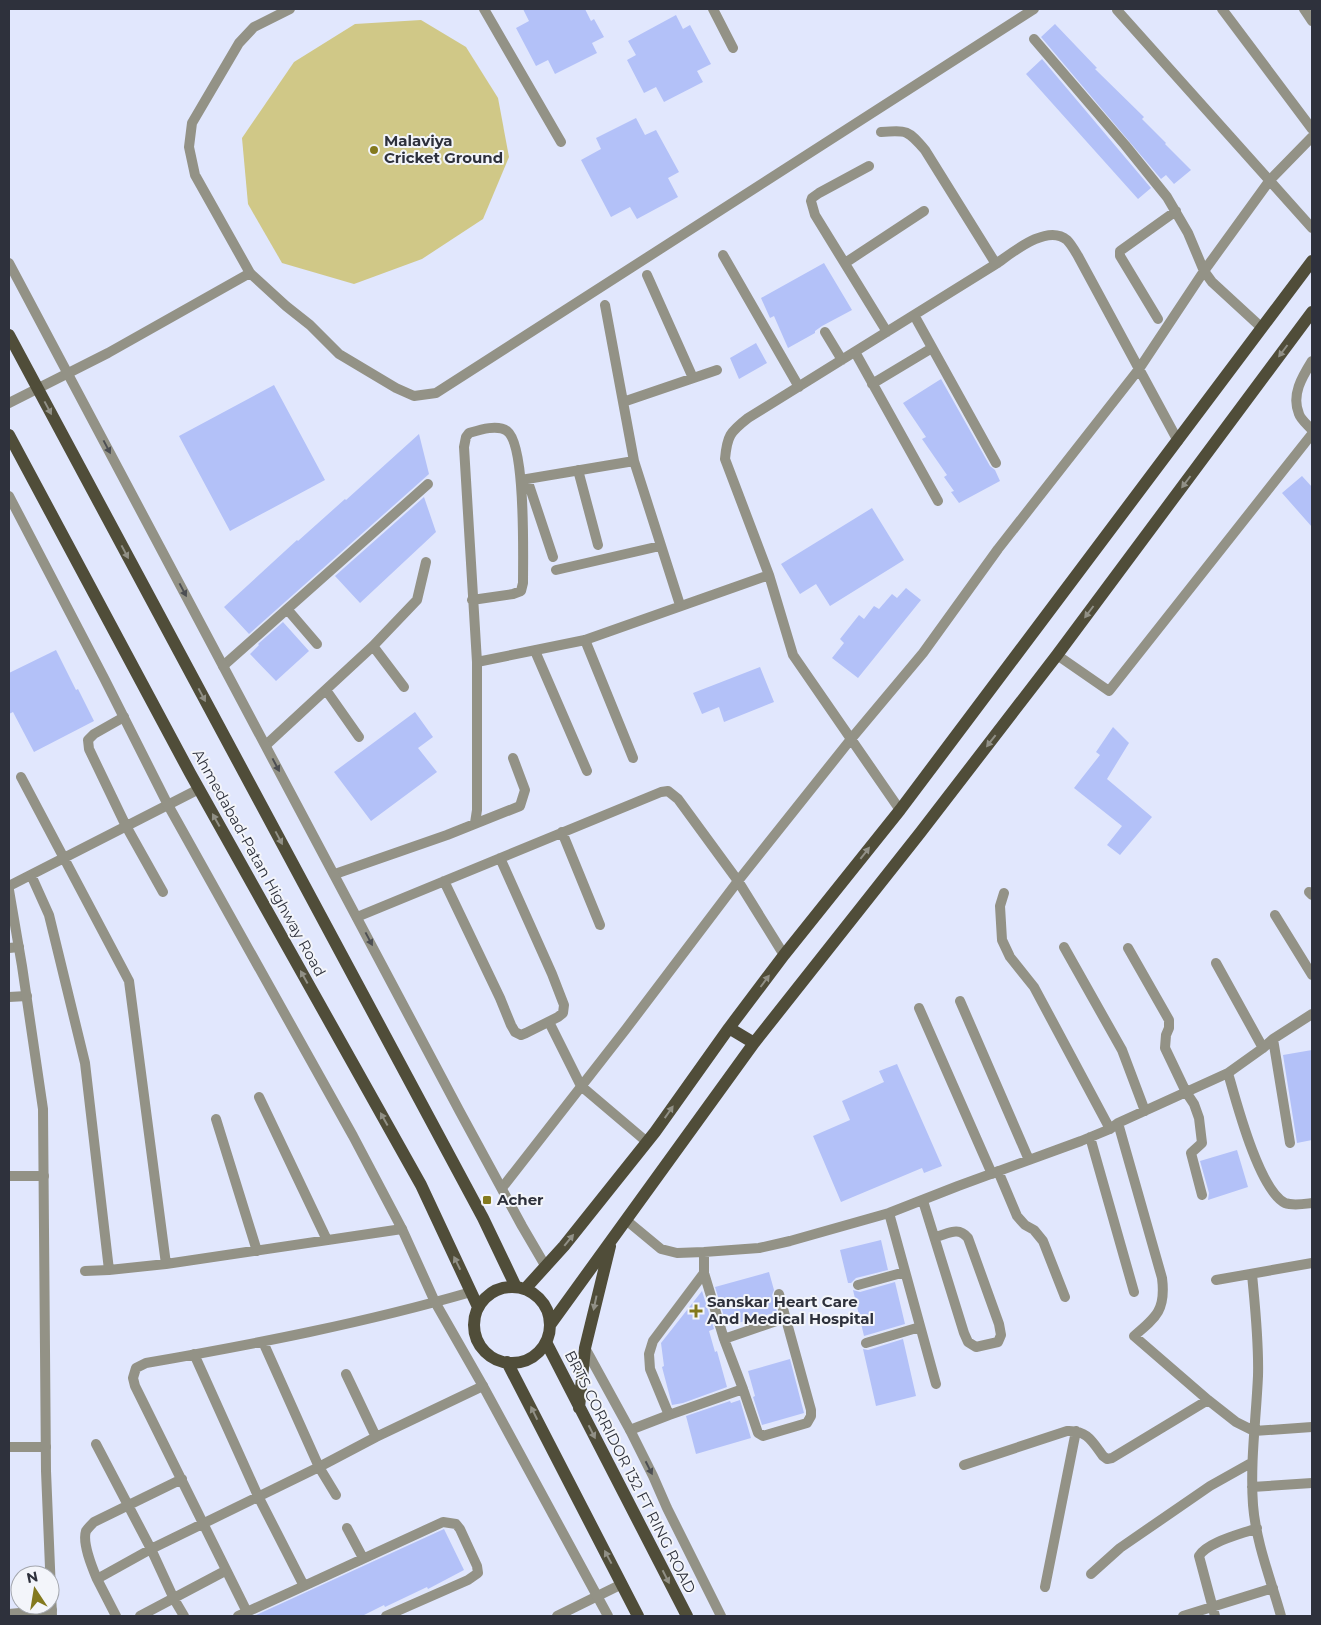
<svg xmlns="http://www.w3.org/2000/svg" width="1321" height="1625" font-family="Montserrat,sans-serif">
	<rect width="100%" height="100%" fill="#e1e7fd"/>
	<!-- green -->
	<path fill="#d0c887" d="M421,20l45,27 32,51 11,59 -26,62 -61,40 -68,25 -72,-21 -34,-59 -6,-66 52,-76 61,-38z"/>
	<!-- building -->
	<path fill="#b3c1f8" d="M523,9h62l6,12 3,-2 10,18 -12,6 5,10 -42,21 -7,-14 -12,6 -20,-38 13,-7z
		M676,15l7,14 7,-4 21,39 -14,7 6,11 -39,20 -8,-15 -12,6 -17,-33 9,-5 -8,-14z
		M1055,24l42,44 -2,1 49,48 -2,2 24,24 -1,1 26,26 -17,14 -8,-9 -5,4 -120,-142z
		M1042,59l109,129 -13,11 -112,-125z
		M636,118l9,17 11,-5 23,42 -11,6 10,19 -41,22 -7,-12 -19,10 -30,-57 20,-11 -5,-11z
		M824,263l28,47 -30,16 -7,5v2l-27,15 -14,-32 -4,2 -9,-20z
		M756,343l11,20 -28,16 -9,-21z
		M941,379l49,87 5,4 5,11 -41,22 -8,-11 3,-1 -10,-14 3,-2 -25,-36 4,-2 -23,-34z
		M274,385l51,95 -95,51 -51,-95z
		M419,434l10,40 -180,160 -25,-27 73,-67 1,1 47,-42 1,1z
		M1302,476l10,11v40l-30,-34z
		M424,497l12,35 -76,71 -25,-27z
		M872,508l32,52 -74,46 -14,-22 -16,10 -19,-30z
		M906,588l15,12 -63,78 -26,-20 12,-15 -4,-4 19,-24 5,4 10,-13 5,3 13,-15 5,4z
		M283,622l26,29 -33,30 -26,-27 9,-9 -1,-1z
		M56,650l20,40 2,-1 16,32 -60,31 -21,-40 -4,2v-41z
		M760,667l14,35 -50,20 -5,-15 -17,7 -9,-21z
		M415,712l18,25 -15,11 19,24 -66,49 -37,-49z
		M1113,727l16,16 -22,36 45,38 -32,38 -13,-10 15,-19 -48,-38 26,-33 -4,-3z
		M1312,1050v90l-15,3 -14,-88z
		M897,1064l45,102 -18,7 -2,-5 -81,34 -28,-66 37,-16 -8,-19 42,-19 -5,-11z
		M1237,1150l11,37 -40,13 1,-7 -9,-32z
		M881,1240l7,30 -32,8 -5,5h-3l-8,-33z
		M769,1272l5,18 -2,5 5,17 -50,14 -12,-39z
		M895,1282l10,42 -41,12 -11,-46 7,2z
		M702,1291l12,38 -5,2 6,21 2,-1 10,36 -44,16 -11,2 -10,-38 2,-1 -3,-23z
		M903,1339l13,57 -40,10 -13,-57 5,1z
		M790,1359l14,54 -42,12 -9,-28 2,-1 -7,-25z
		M740,1400l11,38 -55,16 -10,-38 44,-15 1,2z
		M444,1529l20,41 -36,19 -1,-2 -42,20 -1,-2 -22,11h-108z"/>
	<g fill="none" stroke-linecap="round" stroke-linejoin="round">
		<!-- minor -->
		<path stroke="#939286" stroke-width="10" d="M290,9l-36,18 -15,16 -47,80 -3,24 6,28 55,98 36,33 24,19 29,29 57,34 18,8 22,-3 598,-384
			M484,9l77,133
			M713,9l20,39
			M1222,9l90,120
			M1304,9l8,12
			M1117,10l195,218
			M1034,39l91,106 42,52 21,36 16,38 8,11 50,46
			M881,132c26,-2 27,-2 44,18l71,114
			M869,166l-50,27 -7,5 -1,3 4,14 72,117
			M723,255l76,132
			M845,263l79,-52
			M647,275l46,103
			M605,305l29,156 46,144
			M914,315l82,148
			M1158,319l-38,-63v-5l56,-40
			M825,332l17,28
			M855,352l83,149
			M1312,361c-10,16 -21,34 -13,53 2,6 9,11 13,16
			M872,384l60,-36
			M623,402l94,-32
			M9,403l99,-50 142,-80
			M578,470l20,75
			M527,479l26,78
			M521,480l113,-19
			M556,570l104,-24
			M472,600l41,-6 8,-3 2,-8c0,-26 3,-138 -16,-152 -10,-7 -28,-1 -38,2l-3,4 -2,10 13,215v148l-2,13
			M287,609l30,35
			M585,640l48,118
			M373,646l31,41
			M535,651l52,120
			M1057,655l52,36 203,-257
			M477,662l108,-22 184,-65
			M223,666l205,-182
			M326,690l33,47
			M124,717l-30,17 -6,6 1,9 37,77 37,66
			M266,745l107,-99 44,-46 9,-38
			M21,777l108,204 37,283
			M900,810l-107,-155 -24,-80 -44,-116c2,-23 5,-27 23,-41l248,-154c16,-11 51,-41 71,-24 4,4 8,11 11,16l100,185
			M562,832l38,93
			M335,874l112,-39 73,-29 5,-16 -12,-32
			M31,875l18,40 36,148 24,207
			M444,881l56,117 11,27 4,7 6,3 5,-2 32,-16 5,-4 1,-8 -12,-31 -52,-116
			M9,886l190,-97
			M1309,892l3,3
			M1004,893l-4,13 2,34 8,17 24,30 76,142
			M1275,915l37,60
			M357,917l304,-125 7,-1 10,8 60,82 46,74
			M1064,947l58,103 23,61
			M9,948l10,-1
			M1128,948l41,72v8l-3,7 -1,13 21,44 8,12 5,14 3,25 -11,10 11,42
			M1216,963l47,85
			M9,997l18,-1
			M960,1001l69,159
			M919,1008l73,166
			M549,1022l32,64 66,56
			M1273,1039l17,104
			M1228,1073c8,28 31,117 57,130 8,3 19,1 27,0
			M259,1097l68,143
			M216,1119l41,132
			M1118,1123l44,155c4,31 -5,39 -28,58l74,64 28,22 18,9 58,-4
			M1090,1137l44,155
			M998,1171l19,45 8,9 9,5 9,11 22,56
			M9,1176h35
			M502,1188l124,-159 112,-148 113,-142 72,-86 75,-104 141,-180 65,-98 66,-91 42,-43
			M923,1201l41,132 4,9 8,5 22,-5 3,-7 -2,-11 -31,-86c-10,-12 -20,-4 -33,-1
			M889,1213l47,171
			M626,1220l35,29 16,4 27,-1 55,-4 31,-7 99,-28 69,-27 123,-45 29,-12 8,-6 110,-50 35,-25 10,-9 39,-25
			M85,1271l24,-1 57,-6 236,-35
			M1252,1274c3,33 7,68 6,102 -2,44 -8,86 -5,129 3,38 18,75 28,111
			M1216,1280l96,-17
			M858,1285l47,-13
			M724,1339l61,-21
			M263,1342l56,125 17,28
			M866,1343l54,-16
			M194,1354l64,142 46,90 139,-64 13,2 4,5 17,37 1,7 -10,7 -82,36
			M346,1374l30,63
			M743,1389l15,44 5,3 44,-13 4,-7v-6l-32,-116
			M669,1415l74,-26 -19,-50 -20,-66
			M630,1430l39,-15 -19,-46 -1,-15 4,-13 51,-68v-21
			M96,1444l55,105 23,50 10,17
			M9,1447h37
			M964,1465l103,-34c20,-1 25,10 36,25l4,3 5,-1 96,-58
			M182,1479l-88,43c-2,2 -6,6 -8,9 -4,12 6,36 11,48l54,-30 168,-82 57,-30 107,-51
			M1252,1487l60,-4
			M347,1528l16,30
			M1091,1574l29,-26 90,-62 41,-23
			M97,1579l19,37
			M1045,1587l31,-156
			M247,1612l-112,-226 -2,-8 3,-10 10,-5c109,-19 218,-40 325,-71
			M9,1614l43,-4
			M140,1616l85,-45
			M238,1616l66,-30
			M557,1616l65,-32
			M1183,1616l90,-28
			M1215,1616l-16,-60c8,-14 43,-22 58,-28"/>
		<!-- tertiary -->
		<path stroke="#939286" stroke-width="10" d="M9,263l451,849 62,114 24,41
			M9,496l95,182 64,127 185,331 49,93 33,73 48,84 125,230
			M9,890l13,76 21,143 3,362 6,145
			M585,1348l45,82 23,46 14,32 54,108"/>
		<!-- primary -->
		<path stroke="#504d39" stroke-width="12" d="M9,335l474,883 33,69
			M9,435l181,338 231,412 57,122
			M729,1028l25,15
			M474 1325a38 38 0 1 1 76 0a38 38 0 1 1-76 0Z
			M525,1289l39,-43 91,-114 74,-104 55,-73 116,-145 412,-549
			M550,1325l204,-282 166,-210 137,-178 255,-343
			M546,1342l141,274
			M507,1362l131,254
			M579,1408l6,-60 25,-102"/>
	</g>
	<!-- one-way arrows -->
	<defs><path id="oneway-solid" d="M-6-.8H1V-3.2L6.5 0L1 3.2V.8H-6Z" transform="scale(1.25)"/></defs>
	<g fill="#919086">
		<use href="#oneway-solid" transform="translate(1283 351) rotate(127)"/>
		<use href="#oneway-solid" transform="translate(48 408) rotate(62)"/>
		<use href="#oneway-solid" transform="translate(1186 482) rotate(127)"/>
		<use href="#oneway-solid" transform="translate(125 552) rotate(62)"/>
		<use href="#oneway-solid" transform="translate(1089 612) rotate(127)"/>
		<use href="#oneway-solid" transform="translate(202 695) rotate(62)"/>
		<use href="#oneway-solid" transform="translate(991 741) rotate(128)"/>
		<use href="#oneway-solid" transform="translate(216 820) rotate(-119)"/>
		<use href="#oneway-solid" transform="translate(279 838) rotate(62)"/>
		<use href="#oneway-solid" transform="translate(865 853) rotate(-52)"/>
		<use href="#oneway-solid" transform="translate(304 977) rotate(-119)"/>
		<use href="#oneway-solid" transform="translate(765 981) rotate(-53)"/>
		<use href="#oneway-solid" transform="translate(669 1112) rotate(-55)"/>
		<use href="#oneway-solid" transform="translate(384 1119) rotate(-119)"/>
		<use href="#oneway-solid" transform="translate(569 1240) rotate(-51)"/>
		<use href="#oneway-solid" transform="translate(457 1263) rotate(-116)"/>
		<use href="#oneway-solid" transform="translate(595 1303) rotate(102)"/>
		<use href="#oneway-solid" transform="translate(534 1413) rotate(-116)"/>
		<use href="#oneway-solid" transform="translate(592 1432) rotate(63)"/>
		<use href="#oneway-solid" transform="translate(608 1557) rotate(-118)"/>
		<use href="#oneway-solid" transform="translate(666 1577) rotate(63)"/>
	</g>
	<g fill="#4c4e52">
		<use href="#oneway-solid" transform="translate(107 447) rotate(62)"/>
		<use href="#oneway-solid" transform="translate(183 590) rotate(62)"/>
		<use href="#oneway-solid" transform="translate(276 765) rotate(62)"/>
		<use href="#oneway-solid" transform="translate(369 939) rotate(62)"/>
		<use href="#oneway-solid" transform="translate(649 1468) rotate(63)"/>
	</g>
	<!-- markers -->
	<g fill="#83791e" stroke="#f3f5fa" stroke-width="2">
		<circle cx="374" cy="150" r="5"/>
		<rect x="482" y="1195" width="10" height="10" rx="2.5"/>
		<path d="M693.5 1303.5h5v5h5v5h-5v5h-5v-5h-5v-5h5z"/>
	</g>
	<g text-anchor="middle" stroke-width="4" stroke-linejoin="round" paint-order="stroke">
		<!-- poi labels -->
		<g font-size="15" font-weight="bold" fill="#2e313c" stroke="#f3f5fa" text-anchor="start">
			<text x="384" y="146">Malaviya<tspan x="384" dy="17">Cricket Ground</tspan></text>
			<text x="497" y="1205">Acher</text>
			<text x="707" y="1307">Sanskar Heart Care<tspan x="707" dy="17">And Medical Hospital</tspan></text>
		</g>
		<!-- street labels -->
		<g font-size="15" fill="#2e313c" stroke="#f3f5fa">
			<text transform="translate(259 863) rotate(61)" y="5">Ahmedabad-Patan Highway Road</text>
			<text transform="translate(630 1472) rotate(63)" y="5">BRTS CORRIDOR 132 FT RING ROAD</text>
		</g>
	</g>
	<!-- border -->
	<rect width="1321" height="1625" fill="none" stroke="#2e313c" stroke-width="20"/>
	<!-- north arrow -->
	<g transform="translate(35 1590) rotate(348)"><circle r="24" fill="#f3f5fa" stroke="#a4a7ae"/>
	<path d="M0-4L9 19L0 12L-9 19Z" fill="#83791e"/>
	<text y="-8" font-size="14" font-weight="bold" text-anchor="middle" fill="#2e313c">N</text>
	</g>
</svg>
